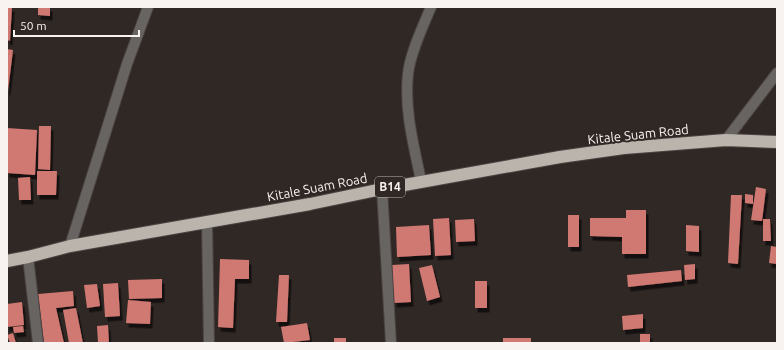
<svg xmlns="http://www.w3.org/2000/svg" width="784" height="350" font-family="Ubuntu,sans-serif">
	<defs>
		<filter id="shadow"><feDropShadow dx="2.5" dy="4.5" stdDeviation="0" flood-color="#0009"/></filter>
	</defs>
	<rect width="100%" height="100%" fill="#302825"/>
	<!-- building -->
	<path fill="#d07872" filter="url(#shadow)" d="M7,7h5l-2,34 -3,-1z
		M38,7h12v9l-12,-1z
		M7,49l6,1 -5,41h-1z
		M39,126h12l-1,44 -12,-1z
		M7,128l30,2 -2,45 -28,-2z
		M37,171h20l-1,24h-19z
		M30,177l1,23h-12l-1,-22z
		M756,187l10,2 -4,32 -11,-1z
		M745,194l8,1v9l-8,-1z
		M731,195h11l-4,69 -10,-1z
		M626,210h20v44h-24v-17l-32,-1v-18h36z
		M568,215h11v32h-11z
		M449,218l2,37 -16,1 -2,-37z
		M474,219l1,22 -19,1 -1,-22z
		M763,219h7l1,22h-8z
		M429,225l2,30 -34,2 -1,-30z
		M686,225l13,1v26l-13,-1z
		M771,246l6,1v17l-8,-1z
		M220,259l29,1v19h-14l-2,49 -15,-1z
		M409,264l2,38 -17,1 -2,-38z
		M695,264v15l-10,1 -1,-15z
		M432,265l8,32 -13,4 -8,-33z
		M681,270l1,11 -54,6 -1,-12z
		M279,275h10l-2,47h-11z
		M162,279v19l-33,1 -1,-19z
		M475,281h12v27h-12z
		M118,283l2,33 -15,1 -2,-33z
		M97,284l3,22 -13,2 -3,-23z
		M73,291l1,15 -18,2 8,35h-20l-6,-49z
		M128,300l23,2 -1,22 -24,-1z
		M22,302l2,23 -17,2v-23z
		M76,308l7,35h-14l-6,-33z
		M643,314v14l-20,2 -1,-14z
		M307,323l3,17 -26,3 -3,-16z
		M108,325l1,18h-11l-1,-17z
		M23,326l1,6 -10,1 -1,-6z
		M13,333l3,10h-6l-3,-8z
		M640,334h10v9h-10z
		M334,338h12v5h-12z
		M503,338h28v5h-28z"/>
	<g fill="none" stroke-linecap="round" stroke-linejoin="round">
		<defs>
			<path id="minor" d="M726,140l51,-67
				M421,181c-7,-35 -17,-71 -13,-107 2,-20 15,-48 23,-67
				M382,189l9,154
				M207,221l2,122
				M70,246l57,-182 21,-57
				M28,257l10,86"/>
			<path id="highway" d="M7,261l21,-4 42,-11 240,-42 72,-15 178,-32 64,-9 102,-8 51,2"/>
		</defs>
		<!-- minor casing -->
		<use href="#minor" stroke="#4c4442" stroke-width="12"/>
		<!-- highway casing -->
		<use href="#highway" stroke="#4c4442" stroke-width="14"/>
		<!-- minor -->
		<use href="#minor" stroke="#676461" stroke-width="10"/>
		<!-- highway -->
		<use href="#highway" stroke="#bbb4ad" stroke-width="12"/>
	</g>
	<g text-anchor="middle" stroke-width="4" stroke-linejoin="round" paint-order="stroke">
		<!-- shield labels -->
		<rect fill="#302825" stroke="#bcb6b4" stroke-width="1" x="375" y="177" width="30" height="20" rx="3"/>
		<g font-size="12" font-weight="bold" fill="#f8f3f1">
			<text x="390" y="191">B14</text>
		</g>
		<!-- street labels -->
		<g font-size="13" fill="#f8f3f1" stroke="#302825">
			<text transform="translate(638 134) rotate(-6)" y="5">Kitale Suam Road</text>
			<text transform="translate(317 187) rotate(-11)" y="5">Kitale Suam Road</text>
		</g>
	</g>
	<!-- border -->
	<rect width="784" height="350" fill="none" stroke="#f8f3f1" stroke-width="16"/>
	<!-- scale -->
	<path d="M14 30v6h125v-6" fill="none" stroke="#f8f3f1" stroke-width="2"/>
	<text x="20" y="30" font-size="12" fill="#f8f3f1" stroke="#302825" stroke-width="3" paint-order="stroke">50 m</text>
</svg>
